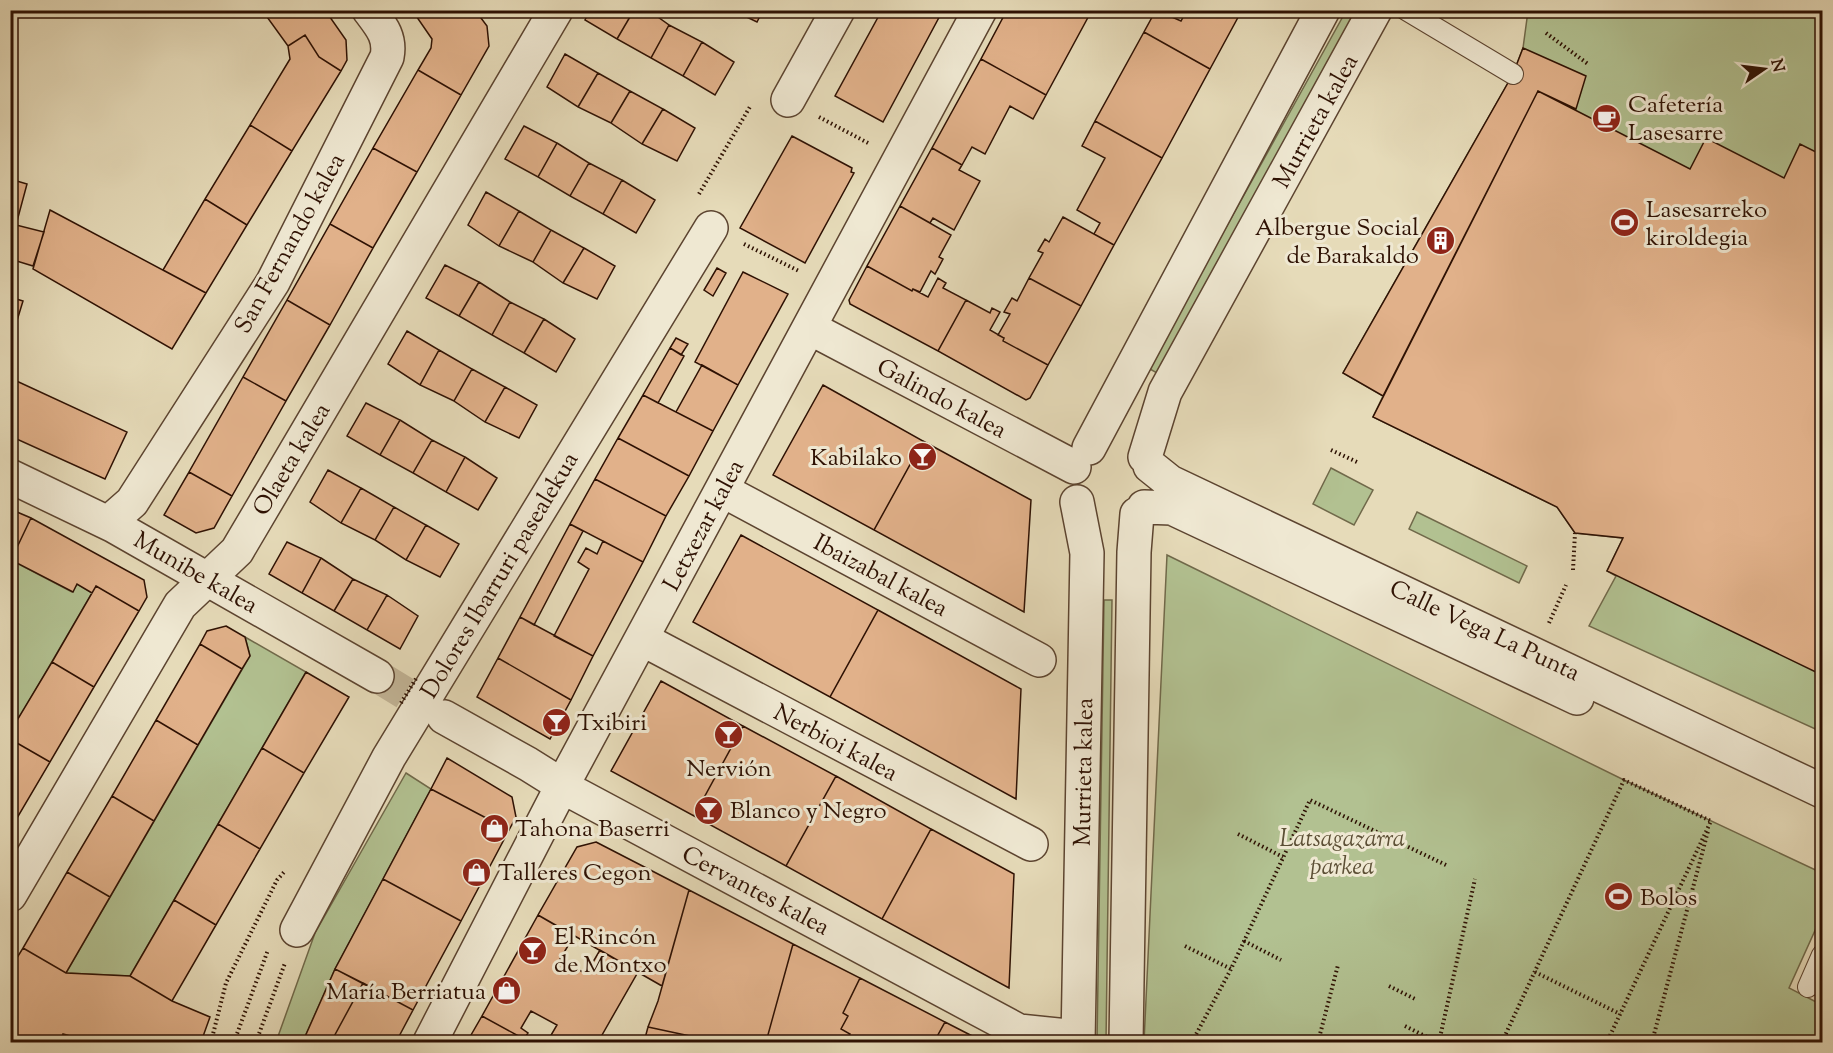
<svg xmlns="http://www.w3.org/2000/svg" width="1833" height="1053" font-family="'Sorts Mill Goudy',serif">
	<rect width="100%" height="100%" fill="#e6dbb9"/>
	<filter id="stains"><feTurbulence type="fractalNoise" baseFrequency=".00333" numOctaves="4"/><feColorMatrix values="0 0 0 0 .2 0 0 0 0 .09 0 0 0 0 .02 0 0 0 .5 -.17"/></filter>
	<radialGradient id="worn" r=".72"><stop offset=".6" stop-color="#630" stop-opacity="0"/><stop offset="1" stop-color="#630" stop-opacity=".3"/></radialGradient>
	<!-- green -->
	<path fill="#b2c191" stroke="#70694a" stroke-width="1.5" d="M1346,11h11l-200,362 -9,-5z
		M1528,11h294v721l-233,-106 27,-50 -9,-5 16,-33 -48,-5 -18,-26 -184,-90 10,-21 -40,-23 170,-299 10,-26z
		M1331,468l42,22 -19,35 -41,-21z
		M1417,512l110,54 -8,17 -110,-54z
		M1167,555l457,225 198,93v42l-33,73 33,17v37h-678z
		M11,560l61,32 5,-8 15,9 -81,139z
		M1104,600h8l-6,442h-9z
		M245,637l61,35 -176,304 -64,-3 184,-317z
		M406,773l25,16 -96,180 -31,70 6,3h-34l39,-109z"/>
	<!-- building -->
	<path fill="#e1b18a" stroke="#2e1103" stroke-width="1.5" d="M262,10h63l21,30 1,20 -6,11 -22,-14 -14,-22 -17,11z
		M412,10h63l12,16 2,20 -28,49 -43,-25 13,-22 1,-9z
		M590,10h44l-17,29 -32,-19z
		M634,10h14l21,15 -18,33 -34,-19z
		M732,10h31l-6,12z
		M882,10h61l-60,112 -48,-26z
		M1007,10h85l-46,85 -65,-36z
		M1156,10l25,11 6,-11h55l-32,59 -66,-37z
		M669,25l33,17 -19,34 -32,-18z
		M1144,32l66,37 -48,89 -67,-37z
		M305,35l14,22 22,14 -49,80 -42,-26 40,-66 -2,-13z
		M702,42l32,20 -19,33 -32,-19z
		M1523,48l63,28 -10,33 -38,-18 -155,305 -40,-23 170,-299z
		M565,54l33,19 -20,34 -31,-20z
		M981,59l65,36 -13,24 -23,-13 -25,48 -13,-7 -10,18 -30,-17z
		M418,70l43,25 -44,77 -44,-24z
		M598,73l32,18 -19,32 -33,-16z
		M630,91l33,18 -21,35 -31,-21z
		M1538,91l152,78 16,-31 78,40 16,-34 22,11v520l-215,-104 16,-33 -48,-5 -18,-26 -184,-90z
		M663,109l32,19 -18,33 -35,-17z
		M1095,121l67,37 -48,87 -20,-11 6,-11 -23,-13 28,-52 -23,-12z
		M250,125l42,26 -45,74 -42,-26z
		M524,126l33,17 -19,34 -33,-18z
		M792,136l60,32 -1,4 3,1 -49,90 -65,-35z
		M557,143l32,20 -19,33 -32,-19z
		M373,148l44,24 -44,76 -43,-24z
		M932,148l30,17 -3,5 21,11 -26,49 -21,-12 -3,5 -30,-17z
		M589,163l33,17 -19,34 -33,-18z
		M10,179l17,5 -11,41 28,7 -11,34 -23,-7z
		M622,180l33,20 -19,33 -33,-19z
		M486,192l33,19 -20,35 -31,-21z
		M205,199l42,26 -41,68 -43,-23z
		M900,206l51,29 -12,22 4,2 -8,15 -4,-3 -11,21 -7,-3 -1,2 -45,-25z
		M50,210l156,83 -34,56 -139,-80z
		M519,211l32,19 -18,32 -34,-16z
		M1063,217l51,28 -33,61 -52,-28 14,-25 -5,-2 7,-12 4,3z
		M330,224l43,24 -43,77 -43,-25z
		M551,230l33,18 -21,35 -30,-21z
		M584,248l31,18 -18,33 -34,-16z
		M445,265l34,17 -20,34 -33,-18z
		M867,266l45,25 1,-2 15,8 10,-19 8,5 -3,5 23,12 -28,51 -88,-47 -1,-4z
		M717,268l9,5 -13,23 -9,-6z
		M743,272l45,22 -50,91 -43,-23z
		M1029,278l52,28 -33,59 -45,-24 1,-3 -6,-3 12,-21 -6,-2 8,-14 5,3z
		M479,282l31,20 -18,33 -33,-19z
		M10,297l13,4 -11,36h-2z
		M287,300l43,25 -44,76 -43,-24z
		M966,300l24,13 2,-5 8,4 -10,18 14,8 -1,3 45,24 -18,33 -4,2 -88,-49z
		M510,302l34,17 -20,34 -32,-18z
		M544,319l31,20 -19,33 -32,-19z
		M407,331l32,19 -19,35 -32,-21z
		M676,338l12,6 -7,11 -11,-7z
		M670,348l14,8 -26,47 -15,-8z
		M439,350l33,19 -18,32 -34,-16z
		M702,365l36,20 -25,46 -37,-19z
		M472,369l33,18 -20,35 -31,-21z
		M243,377l43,24 -54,95 -43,-24z
		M10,378l117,54 -22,47 -95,-43z
		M823,385l100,56 -49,89 -101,-55z
		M505,387l32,18 -18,33 -34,-16z
		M643,395l70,36 -24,45 -71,-38z
		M366,403l34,17 -20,35 -33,-19z
		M400,420l32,20 -19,33 -33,-18z
		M618,438l71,38 -23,40 -71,-37z
		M432,440l33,17 -19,35 -33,-19z
		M923,441l108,59 -7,112 -150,-82z
		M465,457l32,21 -19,32 -32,-18z
		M328,470l33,18 -20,35 -31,-21z
		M189,472l43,24 -18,32 -18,5 -32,-18z
		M595,479l71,37 -23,46 -73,-38z
		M361,488l33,19 -19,33 -34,-17z
		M394,507l32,18 -20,35 -31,-20z
		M10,509l21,9 -20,42h-1z
		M31,518l113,62 3,17 -8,14 -43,-25 -4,7 -15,-9 -4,8 -62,-32z
		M570,524l13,7 -49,94 -14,-8z
		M426,525l33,19 -19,33 -34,-17z
		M741,535l137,75 -48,87 -137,-75z
		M603,541l40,21 -50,94 -39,-20 35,-67 -11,-7 8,-14 11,6z
		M287,542l34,16 -19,35 -33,-19z
		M321,558l32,21 -19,32 -32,-18z
		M353,579l34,16 -20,35 -33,-19z
		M96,586l43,25 -45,76 -42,-25z
		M387,595l31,21 -18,33 -33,-19z
		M878,610l143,79 -5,110 -186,-102z
		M520,617l73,39 -22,44 -73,-42z
		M226,626l19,11 5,19 -8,13 -42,-25 7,-13z
		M200,644l42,25 -44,76 -42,-25z
		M498,658l73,42 -21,39 -73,-42z
		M52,662l42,25 -44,75 -40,-23v-7z
		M306,672l43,25 -45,76 -42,-25z
		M661,681l82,45 -49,90 -83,-45z
		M156,720l42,25 -44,76 -42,-25z
		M743,726l93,50 -50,90 -92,-50z
		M10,739l40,23 -40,68z
		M262,748l42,25 -44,76 -42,-25z
		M447,758l65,39 4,20 -7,13 -78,-41z
		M836,776l95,53 -49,90 -96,-53z
		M431,789l78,41 -48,91 -78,-42z
		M112,796l42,25 -44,76 -43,-25z
		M218,824l42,25 -44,76 -42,-25z
		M931,829l83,45 -5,114 -127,-69z
		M596,842l93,48 -27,96 -124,-71 39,-68z
		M67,872l43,25 -44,76 -43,-25z
		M383,879l78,42 -48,89 -78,-41z
		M689,890l104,54 -27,98h-48l-70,-15 10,-26z
		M174,900l42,25 -44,76 -42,-25z
		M538,915l36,21 -14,23 26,15 14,-24 38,22 -40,70h-51l10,-17 -26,-14 -10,17 7,5 -4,6 -42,-23z
		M793,944l67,34 -17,35 5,3 -7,13 9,5 -5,8h-79z
		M23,948l43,25 64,3 42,25 38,16 -9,25h-121l1,-3 -18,-5 -3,8h-50v-73z
		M335,969l28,14 -32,59h-21l-6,-3z
		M860,978l85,44 -11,20h-89l5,-8 -9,-5 7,-13 -5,-3z
		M363,983l50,27 -17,32h-65z
		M482,1016l42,23 5,3h-62z
		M945,1022l39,20h-50z
		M648,1027l70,15h-74z
		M63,1034l18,5 -1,3h-20z"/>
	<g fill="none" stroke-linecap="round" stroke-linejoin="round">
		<!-- street-tunnel -->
		<path stroke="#c1b395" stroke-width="33" stroke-dasharray="33 16" stroke-linecap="butt" d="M377,676l67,41"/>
		<defs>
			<path id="lane" d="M1406,10l107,64
				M1808,987l14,-32"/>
			<path id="street" d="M788,100l50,-90
				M810,328l264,139
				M1089,448l234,-438
				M1145,457l20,-65 210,-382
				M1150,466l20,16 652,309
				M10,476l104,50 263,150
				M722,490l317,170
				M1077,502l10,51 -9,489
				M1144,507l28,1 405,190
				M108,523l24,-21 141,-220 114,-225c4,-20 -6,-31 -18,-47
				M642,639l389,205
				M444,717l84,47 48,30 443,237 59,6
				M10,895l170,-290 57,-54 319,-541
				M297,930l92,-173 322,-529
				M430,1042l132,-256 418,-776
				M1126,1042l8,-490 3,-38"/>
		</defs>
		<!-- lane casing -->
		<use href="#lane" stroke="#5c4430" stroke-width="22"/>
		<!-- street casing -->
		<use href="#street" stroke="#5c4430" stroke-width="36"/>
		<!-- path -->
		<path stroke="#2e1103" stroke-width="4" stroke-dasharray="1.5 3" stroke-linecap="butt" d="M1546,33l42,31
			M819,117l49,26
			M699,194l52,-89
			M744,244l55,27
			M1331,450l26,12
			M1573,570l2,-37
			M1549,623l17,-38
			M1238,834l45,23
			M1244,941l37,19
			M1185,946l46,23
			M1535,972l85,42
			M1389,986l28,14
			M1405,1026l32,16
			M211,1042l15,-59 51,-103 8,-9
			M234,1042l34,-92
			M256,1042l29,-79
			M1192,1042l39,-73 79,-169 136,65
			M1318,1042l20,-77
			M1439,1042l36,-163
			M1502,1042l122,-262 87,41 -104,221
			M1652,1042l56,-211"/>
		<!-- lane -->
		<use href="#lane" stroke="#efe8d2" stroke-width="20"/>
		<!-- street -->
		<use href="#street" stroke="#efe8d2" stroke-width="33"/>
		<!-- path-bridge -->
		<path stroke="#2e1103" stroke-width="4" stroke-dasharray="1.5 3" stroke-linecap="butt" d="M401,703l16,-26"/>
	</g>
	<!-- icons -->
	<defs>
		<symbol id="cafe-disc" viewBox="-11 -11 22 22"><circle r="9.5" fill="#8f2418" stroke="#efe8d2"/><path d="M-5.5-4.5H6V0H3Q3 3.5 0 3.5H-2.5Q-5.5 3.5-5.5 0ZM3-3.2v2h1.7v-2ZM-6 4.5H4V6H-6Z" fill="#fff"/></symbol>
		<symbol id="stadium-disc" viewBox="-11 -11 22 22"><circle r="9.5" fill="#8f2418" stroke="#efe8d2"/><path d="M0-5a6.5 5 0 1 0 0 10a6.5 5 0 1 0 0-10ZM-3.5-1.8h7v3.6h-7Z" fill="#fff"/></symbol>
		<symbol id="building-disc" viewBox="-11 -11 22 22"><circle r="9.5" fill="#8f2418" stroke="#efe8d2"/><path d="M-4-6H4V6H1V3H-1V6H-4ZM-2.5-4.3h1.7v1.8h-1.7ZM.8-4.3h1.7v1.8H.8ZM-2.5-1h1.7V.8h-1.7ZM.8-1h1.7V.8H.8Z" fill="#fff"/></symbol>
		<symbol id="bar-disc" viewBox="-11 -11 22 22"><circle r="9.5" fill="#8f2418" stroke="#efe8d2"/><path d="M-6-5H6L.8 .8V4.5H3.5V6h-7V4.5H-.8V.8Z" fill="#fff"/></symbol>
		<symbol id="shop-disc" viewBox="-11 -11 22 22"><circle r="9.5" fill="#8f2418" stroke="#efe8d2"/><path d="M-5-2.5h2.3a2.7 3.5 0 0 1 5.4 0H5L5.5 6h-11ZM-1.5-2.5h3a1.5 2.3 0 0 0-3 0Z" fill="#fff"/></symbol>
	</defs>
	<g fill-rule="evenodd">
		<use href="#cafe-disc" x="1590" y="102" width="33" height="33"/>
		<use href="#stadium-disc" x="1608" y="206" width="33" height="33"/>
		<use href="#building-disc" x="1424" y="224" width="33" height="33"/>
		<use href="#bar-disc" x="906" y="440" width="33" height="33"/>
		<use href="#bar-disc" x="540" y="706" width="33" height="33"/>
		<use href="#bar-disc" x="712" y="718" width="33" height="33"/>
		<use href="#bar-disc" x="692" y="794" width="33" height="33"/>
		<use href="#shop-disc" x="478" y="812" width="33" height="33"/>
		<use href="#shop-disc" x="460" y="856" width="33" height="33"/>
		<use href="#stadium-disc" x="1602" y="880" width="33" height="33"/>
		<use href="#bar-disc" x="516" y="934" width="33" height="33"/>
		<use href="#shop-disc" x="490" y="974" width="33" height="33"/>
	</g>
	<g text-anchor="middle" stroke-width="6" stroke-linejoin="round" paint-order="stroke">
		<!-- poi labels -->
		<g font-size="24" fill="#2e1103" stroke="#efe8d2" text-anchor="start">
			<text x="1628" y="112">Cafetería<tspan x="1628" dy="28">Lasesarre</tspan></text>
			<text x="1646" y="217">Lasesarreko<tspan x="1646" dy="28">kiroldegia</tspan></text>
			<text x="1419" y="235" text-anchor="end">Albergue Social<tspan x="1419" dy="28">de Barakaldo</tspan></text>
			<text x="902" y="465" text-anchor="end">Kabilako</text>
			<text x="577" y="730">Txibiri</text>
			<text x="729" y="776" text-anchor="middle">Nervión</text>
			<text x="730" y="818">Blanco y Negro</text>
			<text x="515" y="836">Tahona Baserri</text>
			<text x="498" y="880">Talleres Cegon</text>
			<text x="1640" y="905">Bolos</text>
			<text x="554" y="944">El Rincón<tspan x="554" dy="28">de Montxo</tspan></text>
			<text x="486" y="999" text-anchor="end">María Berriatua</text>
		</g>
		<!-- street labels -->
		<g font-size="24" fill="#2e1103" stroke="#efe8d2">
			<text transform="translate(1315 121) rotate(-61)" y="8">Murrieta kalea</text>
			<text transform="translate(289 243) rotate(-61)" y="8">San Fernando kalea</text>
			<text transform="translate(942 398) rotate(28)" y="8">Galindo kalea</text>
			<text transform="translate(291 459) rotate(-59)" y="8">Olaeta kalea</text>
			<text transform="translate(703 525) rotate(-62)" y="8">Letxezar kalea</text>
			<text transform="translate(196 572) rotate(30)" y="8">Munibe kalea</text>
			<text transform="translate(499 575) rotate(-59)" y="8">Dolores Ibarruri pasealekua</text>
			<text transform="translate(881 575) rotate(28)" y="8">Ibaizabal kalea</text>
			<text transform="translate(1485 630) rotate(25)" y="8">Calle Vega La Punta</text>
			<text transform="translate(836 742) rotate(28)" y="8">Nerbioi kalea</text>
			<text transform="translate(1083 772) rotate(-89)" y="8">Murrieta kalea</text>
			<text transform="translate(756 890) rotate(28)" y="8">Cervantes kalea</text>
		</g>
		<!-- park labels -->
		<g font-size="24" font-style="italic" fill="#5c4f35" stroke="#efe8d2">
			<text x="1342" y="846">Latsagazarra<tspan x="1342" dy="28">parkea</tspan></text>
		</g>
	</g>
	<!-- margin -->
	<rect width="1833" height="1053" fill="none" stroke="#e6dbb9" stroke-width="36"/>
	<rect x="12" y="12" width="1809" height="1029" fill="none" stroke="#2e1103" stroke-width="3"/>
	<rect x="18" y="18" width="1797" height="1017" fill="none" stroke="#2e1103" stroke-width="1.5"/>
	<!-- north arrow -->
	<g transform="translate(1764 69) rotate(76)" stroke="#efe8d2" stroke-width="4.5" paint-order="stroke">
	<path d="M0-4.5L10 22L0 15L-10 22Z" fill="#2e1103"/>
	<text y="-9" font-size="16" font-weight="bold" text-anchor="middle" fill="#2e1103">N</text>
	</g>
	<rect width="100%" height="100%" filter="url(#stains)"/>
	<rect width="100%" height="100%" fill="url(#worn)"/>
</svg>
